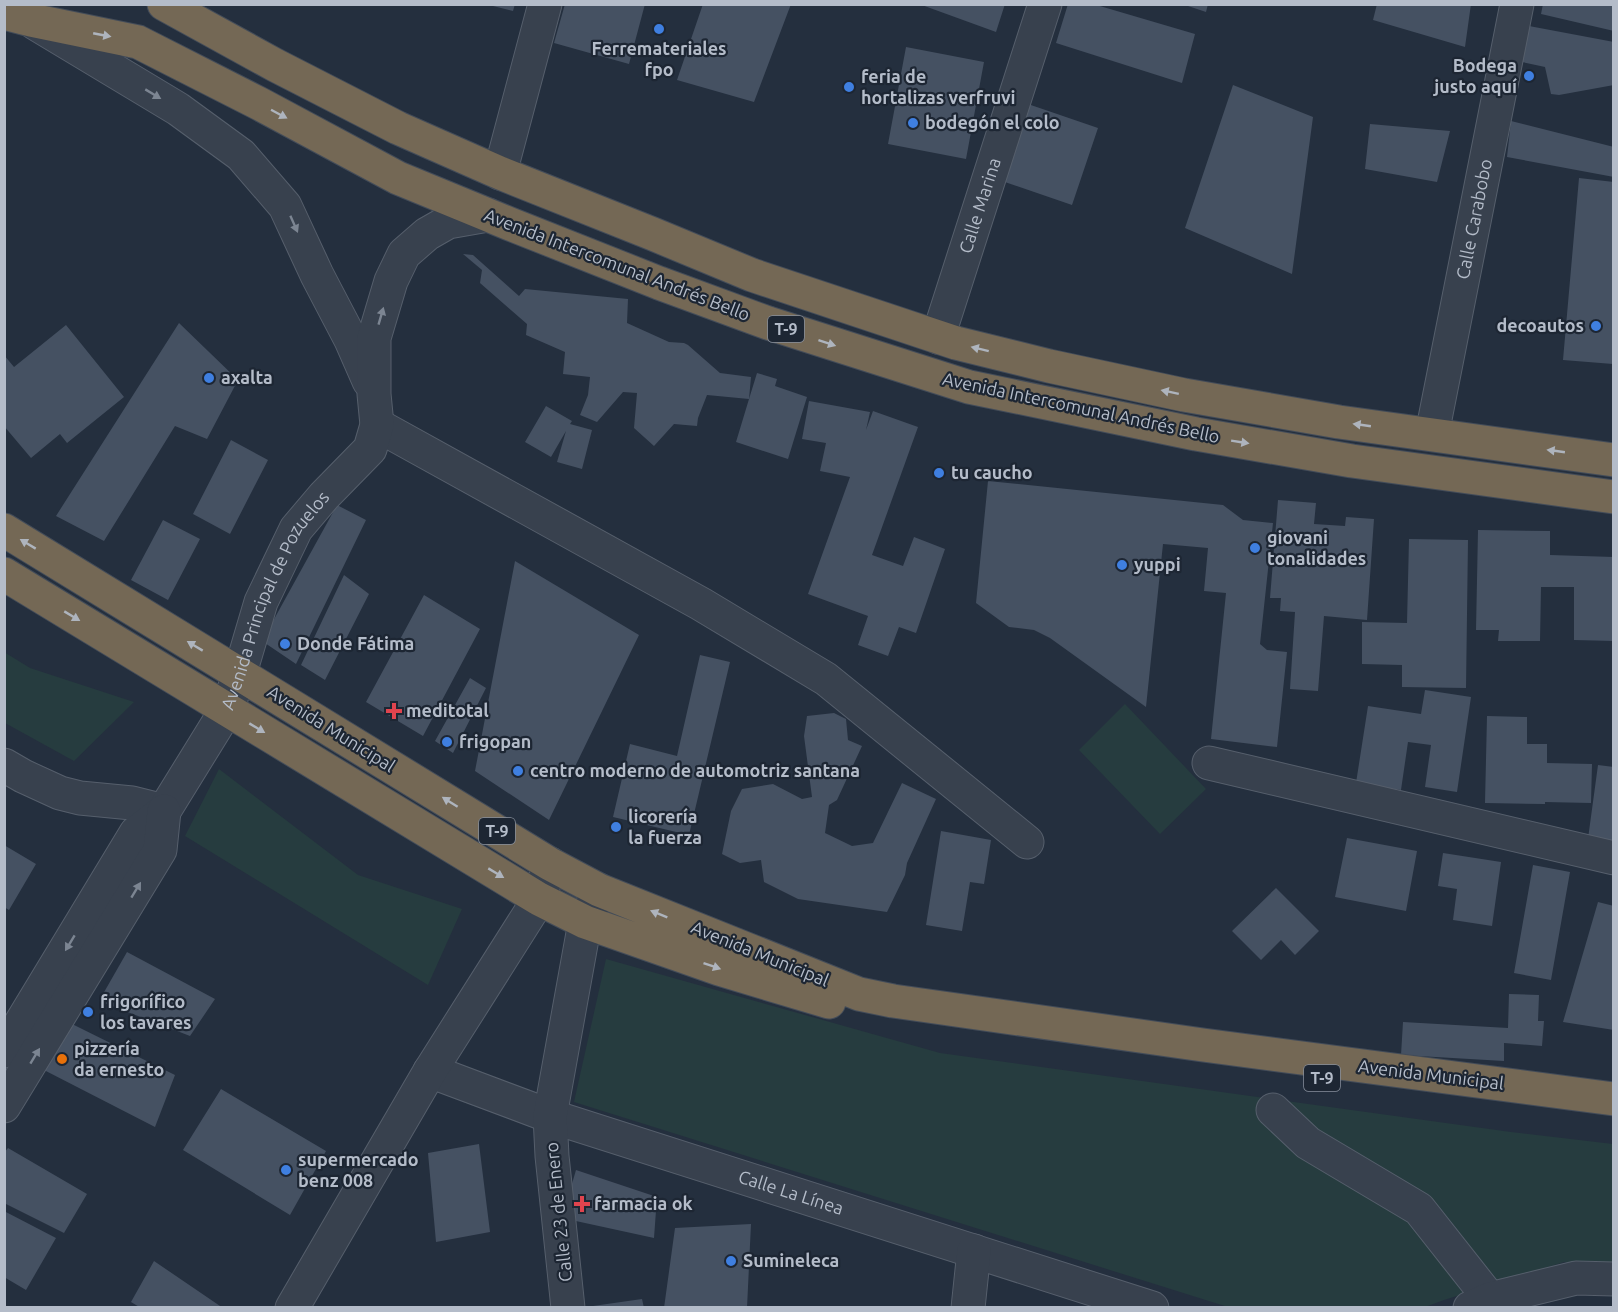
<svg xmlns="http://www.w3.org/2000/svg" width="1618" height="1312" font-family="Ubuntu,sans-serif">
	<rect width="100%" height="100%" fill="#242f3e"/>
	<!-- green -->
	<path fill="#263c3f" d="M4,652l26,16 104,34 -60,59 -69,-38z
		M1125,704l81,85 -46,45 -81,-84z
		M219,769l139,106 104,34 -34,76 -243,-149z
		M606,959l334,94 571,79 102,12v127l-49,-9 -120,38 -19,7h-197l-654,-205z"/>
	<!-- building -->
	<path fill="#455162" d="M485,4h30l-2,7z
		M565,4h80l-16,60 -75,-21z
		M703,4h88l-37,98 -77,-22z
		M919,4h86l-9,28z
		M1068,4h25l102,30 -13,49 -126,-40z
		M1182,4h26l-2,8z
		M1377,4h94l-6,43 -92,-27z
		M1543,4h71v27l-73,-17z
		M1529,26l85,16v43l-55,10 -8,-1 -6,-27 -23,-5z
		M906,47l78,15 -18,97 -78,-15z
		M1233,85l80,32 -21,157 -107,-46z
		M1025,103l73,25 -26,77 -73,-25z
		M1511,121l103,26v30l-107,-20z
		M1370,124l80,7 -13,51 -72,-13z
		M1579,178l35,4 -1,182 -50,-4z
		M463,254l10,1 46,41 6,-7 103,10 -1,24 42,19 15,1 4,2 32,28 31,4 -2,22 8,-26 20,6 -2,7 32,11 -19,62 -52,-17 13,-43 -42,-4 -9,23 -1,8 -23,-2 -20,22 -20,-18 3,-35 -14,-1 -26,30 -17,-7 8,-20 2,-18 -27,-3 2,-22 -39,-17 1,-11 -47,-41 2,-13z
		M179,323l59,57 -31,59 -32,-13 -71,115 -48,-25z
		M66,325l58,72 -57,46 -7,-9 -29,24 -27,-32v-71l10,12z
		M809,401l61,11 -4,18 7,-19 45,16 -46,128 31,11 11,-29 31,12 -29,84 -17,-6 -11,29 -30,-11 10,-29 -60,-22 42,-117 -30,-6 6,-28 -24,-4z
		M546,406l26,15 -2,3 22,6 -10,39 -25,-7 9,-31 -15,26 -26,-15z
		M231,440l37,20 -38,74 -37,-20z
		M988,481l235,24 20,15 30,3 -13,121 7,6 20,2 -10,95 -66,-8 15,-146 -22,-2 4,-43 -45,-4 -17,163 -96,-69 -16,-8 -25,-3 -33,-24z
		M1278,500l38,3 -2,21 31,2 1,-9 28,2 -7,101 -43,-4 -6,75 -28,-2 5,-77 -15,-1 1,-13h-11z
		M337,505l29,15 -70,144 -34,-23z
		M163,520l37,19 -32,61 -37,-20z
		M1478,530l72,1v24l64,2v84l-40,-1v-53h-33l-1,54h-42l1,-11h-23z
		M1409,539l59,1 -2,148 -64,-1v-22l-40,-1v-42l45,1z
		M515,561l124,74 -90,185 -74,-49z
		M344,575l25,19 -44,86 -24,-15z
		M424,595l56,34 -57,107 -57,-34z
		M700,655l30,7 -41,173 -76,-18 17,-73 47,12z
		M470,678l16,10 -33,65 -18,-12z
		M1425,690l46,7 -14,95 -32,-5 6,-42 -23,-3 -7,48 -45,-7 12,-77 53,8z
		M834,713l12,6 2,21 14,6 -25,54 -8,5 -4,28 27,13 21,-3 29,-60 34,16 -29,64 -2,12 -18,37 -89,-13 -34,-17 -3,-22 -21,3 -18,-9 9,-43 11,-22 31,-5 29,15 10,-2 -8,-61 3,-20z
		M1487,716l40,1v27h20v19l45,1 -1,39 -46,-1v2l-60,-1z
		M1598,765l16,2v83l-27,-4z
		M941,831l50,9 -7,44 -14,-2 -8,49 -36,-6z
		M1347,838l70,13 -11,60 -71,-14z
		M4,845l32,19 -27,46 -5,-3z
		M1443,853l58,9 -9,64 -39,-6 4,-31 -19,-3z
		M1533,865l37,7 -19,108 -37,-7z
		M1276,888l43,43 -24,24 -14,-15 -20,20 -29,-29z
		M1598,902l16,4v124l-51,-8z
		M127,952l88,47 -25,37 -91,-35z
		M1509,994l30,1 -1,26h6l-2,25 -38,-3v18l-103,-6 2,-33 105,6z
		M70,1023l105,52 -20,52 -113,-58z
		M221,1089l105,62 -36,64 -107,-65z
		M479,1144l11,88 -54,10 -8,-89z
		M8,1148l79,46 -23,39 -60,-30v-50z
		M576,1170l81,27 -3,41 -92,-20z
		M4,1211l52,27 -30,52 -22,-13z
		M751,1224l-4,84h-83l11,-80z
		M154,1261l69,47h-82l-10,-6z
		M642,1299l2,9h-51v-2z"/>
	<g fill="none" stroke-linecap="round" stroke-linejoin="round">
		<defs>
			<g id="minor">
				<path d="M35,23l143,86 63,46 44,51 32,69 34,65 18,41"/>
				<path d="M500,173l45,-169"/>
				<path id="s1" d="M938,337l107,-333"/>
				<path d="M377,425l324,179 125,75 201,163"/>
				<path id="s2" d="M1432,434l85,-430"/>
				<path d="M1209,763l405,95"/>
				<path d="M4,765l19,11 37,17 20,5 52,5 32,8"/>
				<path id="s3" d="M4,1051l132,-218 28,-22 63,-102 13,-36 21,-71 35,-73 28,-33 46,-47 7,-24 -3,-31v-56l17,-57 13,-27 23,-20 21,-12 40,-7"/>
				<path id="s4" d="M430,1071l120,45 602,192"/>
				<path d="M4,1106l156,-256 4,-39"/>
				<path d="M1273,1110l35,33 111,66 71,90"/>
				<path d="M292,1308l138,-237 109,-172 11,-35"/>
				<path d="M568,1308l-16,-152 -2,-40 35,-194 14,-32"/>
				<path d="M968,1308l6,-57"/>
				<path d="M1470,1308l20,-9 86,-21 38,1"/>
			</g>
			<path id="highway" d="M164,4l111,61 123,63 102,45 153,61 99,41 204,68 93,23 135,29 155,27 275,38
				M4,13l27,7 107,22 122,62 138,74 112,46 149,59 109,40 201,64 227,47 156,27 262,36
				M4,530l546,334 49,26 260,104 34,7 310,44 411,54
				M4,574l535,325 46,23 134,47 110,33"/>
		</defs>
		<!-- minor casing -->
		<use href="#minor" stroke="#565f6c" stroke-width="35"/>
		<!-- highway casing -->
		<use href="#highway" stroke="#434c59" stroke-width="35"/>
		<!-- minor -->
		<use href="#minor" stroke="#38414e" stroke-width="33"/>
		<!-- highway -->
		<use href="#highway" stroke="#746855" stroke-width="33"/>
	</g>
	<!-- one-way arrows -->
	<defs><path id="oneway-solid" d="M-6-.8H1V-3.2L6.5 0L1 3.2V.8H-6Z" transform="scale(1.5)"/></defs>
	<g fill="#aeb4bd">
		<use href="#oneway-solid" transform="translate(102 35) rotate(11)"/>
		<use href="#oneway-solid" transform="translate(279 114) rotate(28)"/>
		<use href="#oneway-solid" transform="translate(827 343) rotate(18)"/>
		<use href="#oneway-solid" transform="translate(980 349) rotate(-166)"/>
		<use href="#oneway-solid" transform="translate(1170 392) rotate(-168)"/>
		<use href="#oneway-solid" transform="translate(1362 425) rotate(-172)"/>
		<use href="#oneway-solid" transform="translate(1240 442) rotate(9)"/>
		<use href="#oneway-solid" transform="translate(1556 451) rotate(-172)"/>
		<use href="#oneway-solid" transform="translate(28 544) rotate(-149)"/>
		<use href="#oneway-solid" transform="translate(72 616) rotate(31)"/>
		<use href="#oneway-solid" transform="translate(195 646) rotate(-149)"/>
		<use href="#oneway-solid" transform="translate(257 728) rotate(31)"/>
		<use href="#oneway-solid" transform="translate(450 802) rotate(-148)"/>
		<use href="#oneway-solid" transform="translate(496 873) rotate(31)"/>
		<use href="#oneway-solid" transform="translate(659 914) rotate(-158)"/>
		<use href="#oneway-solid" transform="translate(712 966) rotate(19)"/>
	</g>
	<g fill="#7c8592">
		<use href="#oneway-solid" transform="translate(153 94) rotate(31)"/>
		<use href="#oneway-solid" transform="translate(294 224) rotate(66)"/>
		<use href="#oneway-solid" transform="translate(381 316) rotate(-74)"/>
		<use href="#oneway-solid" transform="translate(136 890) rotate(-59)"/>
		<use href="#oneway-solid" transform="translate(70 943) rotate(121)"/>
		<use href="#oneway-solid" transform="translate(35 1056) rotate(-59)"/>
	</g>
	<!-- markers -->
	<g fill="#3f7fe0" stroke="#1d2633" stroke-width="2">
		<circle cx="659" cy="29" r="6"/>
		<circle cx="1529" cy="76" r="6"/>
		<circle cx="849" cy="87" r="6"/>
		<circle cx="913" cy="123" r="6"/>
		<circle cx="1596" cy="326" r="6"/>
		<circle cx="209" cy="378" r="6"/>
		<circle cx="939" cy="473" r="6"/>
		<circle cx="1255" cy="548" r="6"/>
		<circle cx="1122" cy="565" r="6"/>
		<circle cx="285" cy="644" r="6"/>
		<circle cx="447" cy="742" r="6"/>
		<circle cx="518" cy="771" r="6"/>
		<circle cx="616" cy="827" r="6"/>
		<circle cx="88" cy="1012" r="6"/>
		<circle cx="286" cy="1170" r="6"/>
		<circle cx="731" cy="1261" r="6"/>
	</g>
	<g fill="#e0444e" stroke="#1d2633" stroke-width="2">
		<path d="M391 702h6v6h6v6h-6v6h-6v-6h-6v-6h6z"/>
		<path d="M579 1195h6v6h6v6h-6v6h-6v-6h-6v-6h6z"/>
	</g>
	<circle fill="#e8710a" stroke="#1d2633" stroke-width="2" cx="62" cy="1059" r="6"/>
	<g text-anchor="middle" stroke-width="4.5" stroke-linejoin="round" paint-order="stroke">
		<!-- shield labels -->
		<g fill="#1d2633" stroke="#878f9c" stroke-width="1.5">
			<rect x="768" y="316" width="36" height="26" rx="4.5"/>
			<rect x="479" y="818" width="36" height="26" rx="4.5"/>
			<rect x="1304" y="1065" width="36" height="26" rx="4.5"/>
		</g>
		<g font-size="16" font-weight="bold" fill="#b4bcc9">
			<text x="786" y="335">T-9</text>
			<text x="497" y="837">T-9</text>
			<text x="1322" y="1084">T-9</text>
		</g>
		<!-- poi labels -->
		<g font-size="18" font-weight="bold" fill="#b4bcc9" stroke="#1d2633" text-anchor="start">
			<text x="659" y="55" text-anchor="middle">Ferremateriales<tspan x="659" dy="21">fpo</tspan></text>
			<text x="1517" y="72" text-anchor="end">Bodega<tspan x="1517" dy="21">justo aquí</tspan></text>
			<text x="861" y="83">feria de<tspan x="861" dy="21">hortalizas verfruvi</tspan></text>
			<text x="925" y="129">bodegón el colo</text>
			<text x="1584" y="332" text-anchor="end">decoautos</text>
			<text x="221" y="384">axalta</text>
			<text x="951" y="479">tu caucho</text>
			<text x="1267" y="544">giovani<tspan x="1267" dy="21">tonalidades</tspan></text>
			<text x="1134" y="571">yuppi</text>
			<text x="297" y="650">Donde Fátima</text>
			<text x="406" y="717">meditotal</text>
			<text x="459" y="748">frigopan</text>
			<text x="530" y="777">centro moderno de automotriz santana</text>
			<text x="628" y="823">licorería<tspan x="628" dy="21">la fuerza</tspan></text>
			<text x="100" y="1008">frigorífico<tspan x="100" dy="21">los tavares</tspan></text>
			<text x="74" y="1055">pizzería<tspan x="74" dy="21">da ernesto</tspan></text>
			<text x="298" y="1166">supermercado<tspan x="298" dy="21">benz 008</tspan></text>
			<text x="594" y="1210">farmacia ok</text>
			<text x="743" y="1267">Sumineleca</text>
		</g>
		<!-- street labels -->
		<g font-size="18" fill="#b4bcc9" stroke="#1d2633">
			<text dy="6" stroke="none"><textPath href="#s1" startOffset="138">Calle Marina</textPath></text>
			<text dy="6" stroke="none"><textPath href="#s2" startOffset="219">Calle Carabobo</textPath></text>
			<text transform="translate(617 265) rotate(21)" y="6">Avenida Intercomunal Andrés Bello</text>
			<text transform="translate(1081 408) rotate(12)" y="6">Avenida Intercomunal Andrés Bello</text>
			<text dy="6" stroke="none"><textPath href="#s3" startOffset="530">Avenida Principal de Pozuelos</textPath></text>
			<text transform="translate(331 729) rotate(32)" y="6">Avenida Municipal</text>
			<text transform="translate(760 954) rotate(22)" y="6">Avenida Municipal</text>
			<text transform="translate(1431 1075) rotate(7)" y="6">Avenida Municipal</text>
			<text dy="6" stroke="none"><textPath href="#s4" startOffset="381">Calle La Línea</textPath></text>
			<text transform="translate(559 1212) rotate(-96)" y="6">Calle 23 de Enero</text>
		</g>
	</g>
	<!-- border -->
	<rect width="1618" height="1312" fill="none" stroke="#b4bcc9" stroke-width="12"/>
</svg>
